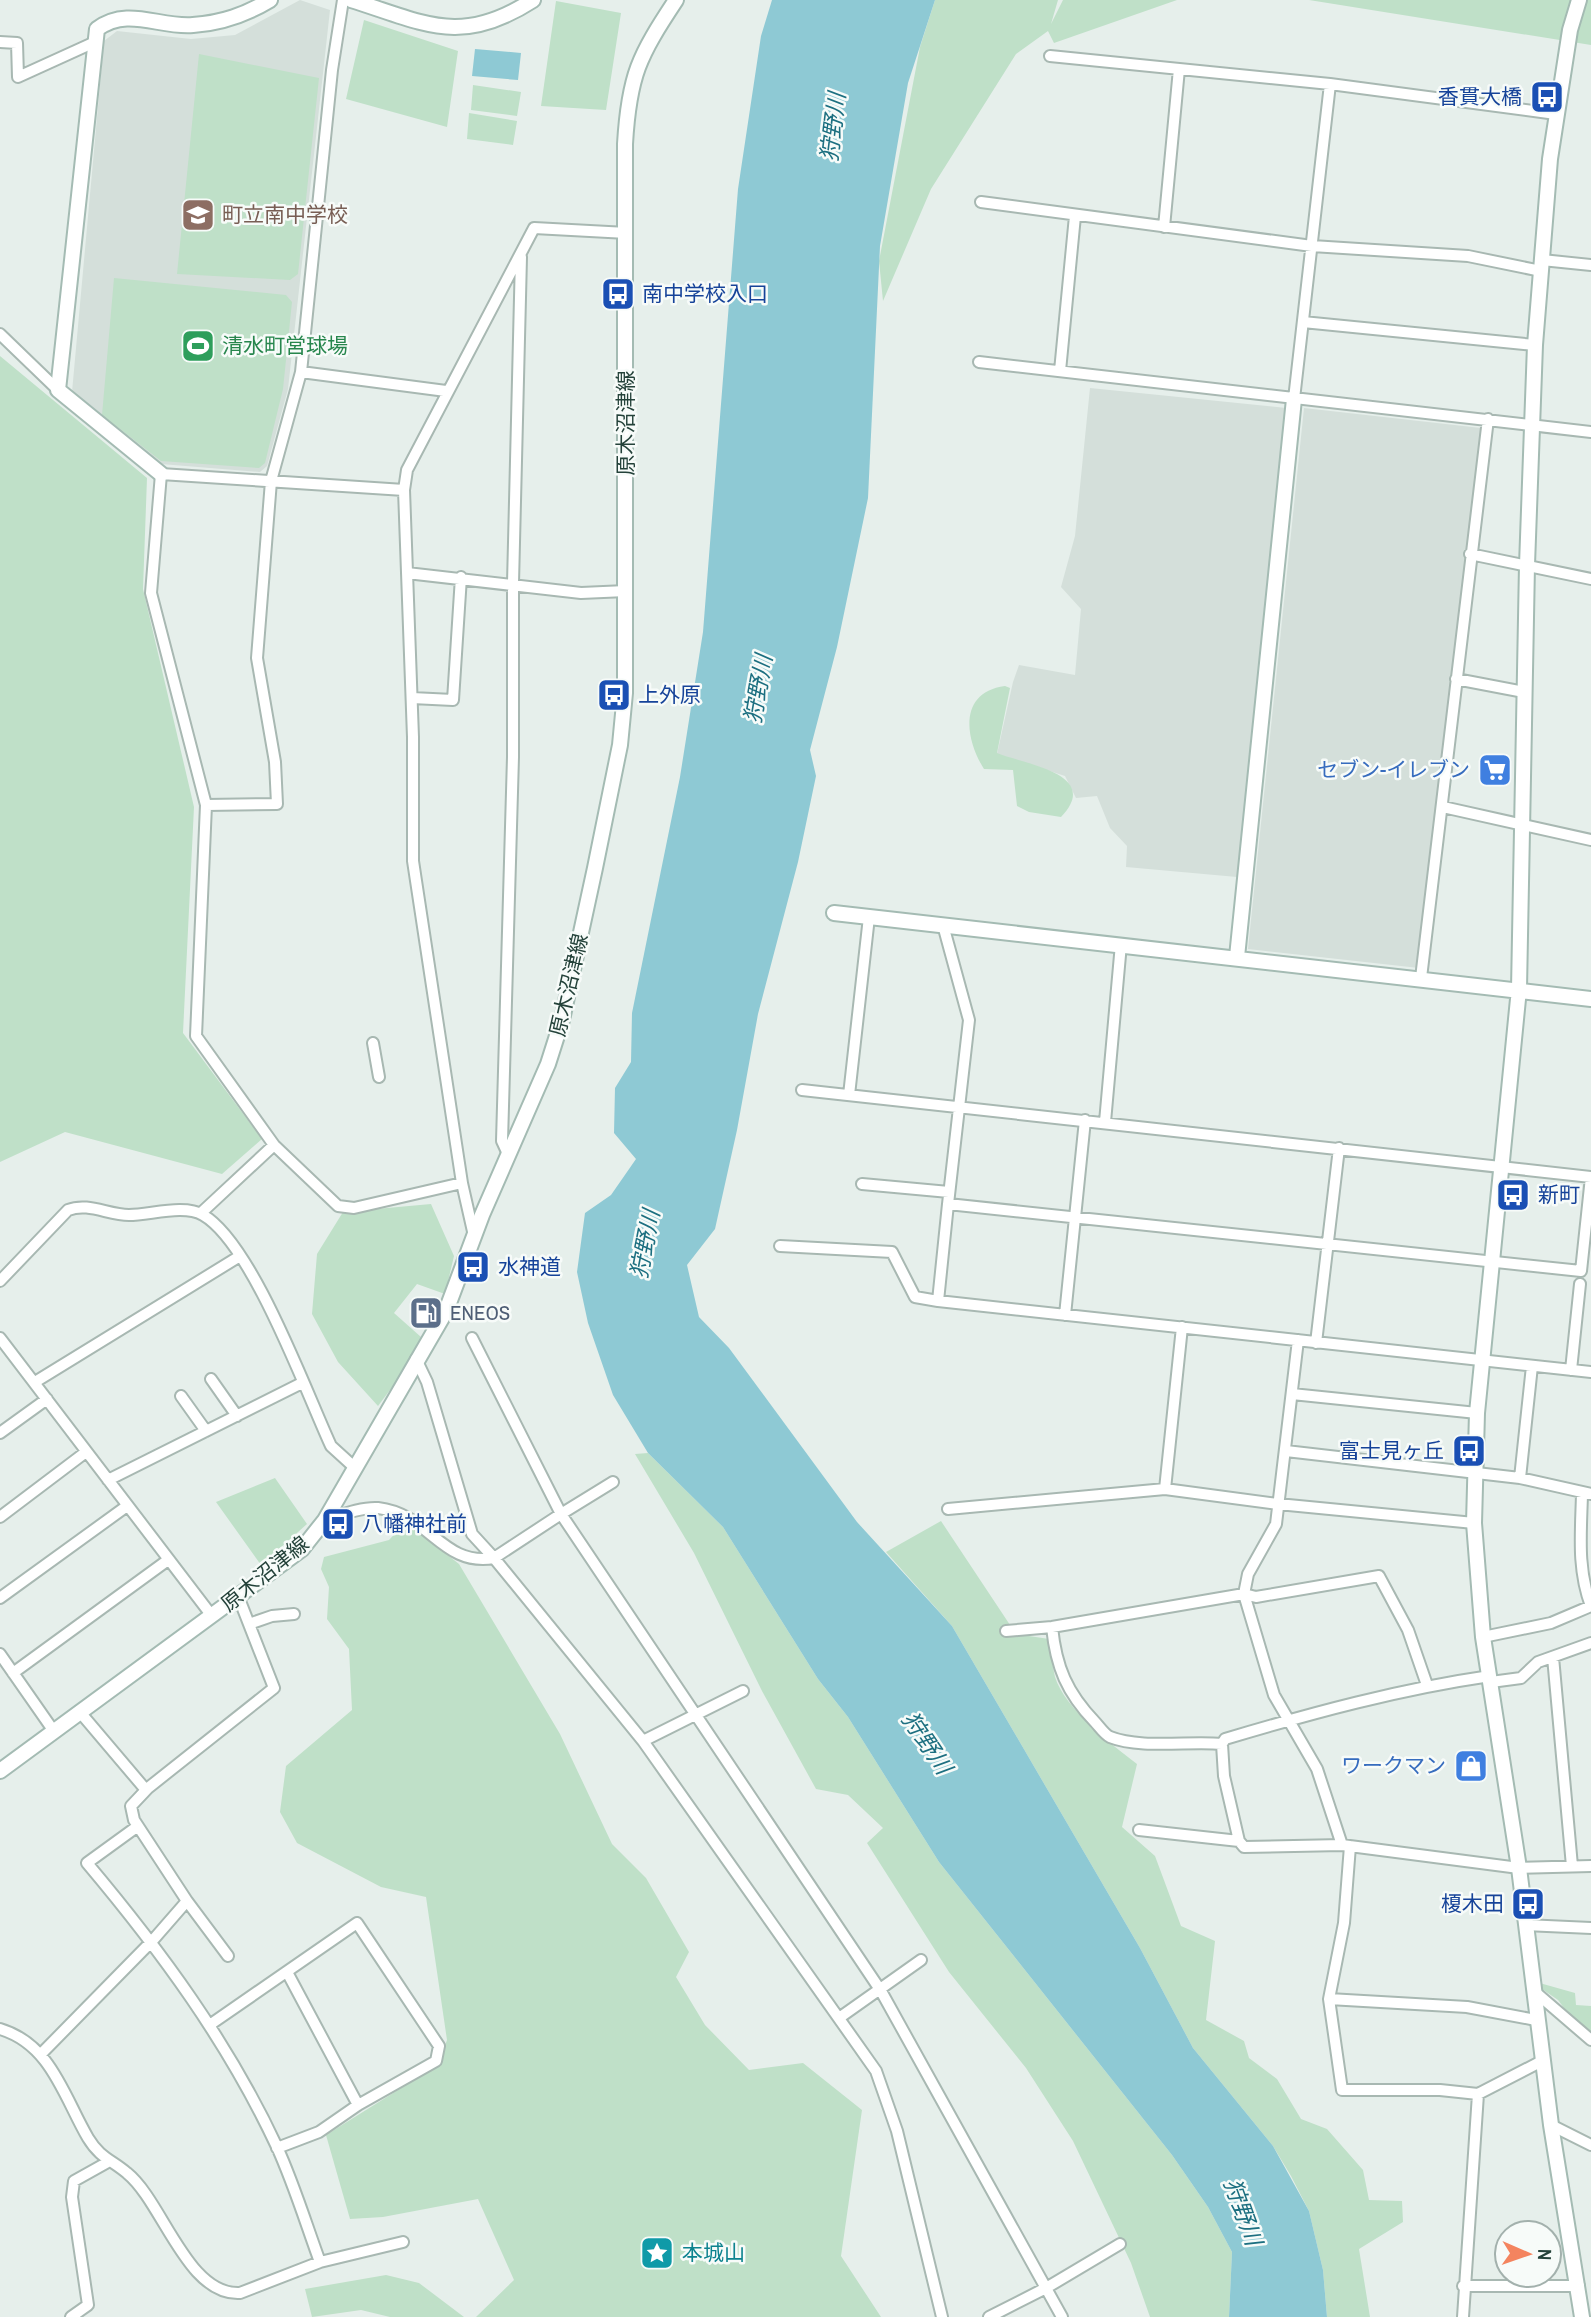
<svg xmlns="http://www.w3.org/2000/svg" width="1591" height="2317" font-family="'Archivo Narrow','Noto Sans JP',sans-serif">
	<rect width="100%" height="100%" fill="#e6efeb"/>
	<!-- built -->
	<path fill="#d4dfda" d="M300,0l30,10 -42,379 -21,77 -7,6 -99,-8 -84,-63 -5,-9 32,-351 13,-10 74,8 44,-4z
		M1090,388l196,20 -49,469 -111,-10 1,-21 -17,-18 -13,-32 -21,2 -11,-22 -68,-22 16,-72 6,-17 56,10 6,-66 -20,-22 14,-51z
		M1304,408l177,20 -62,540 -171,-19z"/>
	<!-- green -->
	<path fill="#bfe0c8" d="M935,0h123l-7,24 12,-24h114l-123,43 -6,-12 -32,23 -85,135 -48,112 -4,-40 41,-214z
		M1309,0h282v45z
		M556,1l65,12 -15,97 -65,-4z
		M364,20l94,31 -11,76 -101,-28z
		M199,54l120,24 -21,196 -8,6 -113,-6z
		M473,85l48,7 -4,24 -46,-6z
		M469,113l48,8 -4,24 -46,-6z
		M114,278l172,17 6,7 -9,87 -18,74 -6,5 -98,-7 -59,-46z
		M0,356l147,122 -4,111 51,218 -11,226 79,106 -40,35 -157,-42 -65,30z
		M1005,686l5,2 -13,65c30,12 105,21 64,64l-32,-5 -12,-6 -4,-36 -29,-1c-20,-32 -25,-77 21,-83z
		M431,1204l23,52 -9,38 -28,-10 -23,29 27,24 -19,37 -24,32 -40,-44 -26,-48 5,-60 26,-42z
		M648,1453l75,74 95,152 30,38 91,145 233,293 36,52 24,45 -3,65h-79l-19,-54 -58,-122 -47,-73 -77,-96 -82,-129 16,-15 -35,-33 -32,-6 -54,-98 -68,-138 -59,-99z
		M275,1478l32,46 -46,41 -45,-63z
		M941,1521l75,113 33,5c2,12 3,26 6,38 10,32 56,67 82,87l-15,63 33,29 26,70 34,15 -9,79 38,21 5,17 28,21 24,40 26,10 36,41 6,30 33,1 1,21 -44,27 11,68h-43l-4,-47 -14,-59 -18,-35 -18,-30 -80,-98 -53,-100 -188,-322 -66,-74z
		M406,1522l53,42 101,170 52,110 34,34 43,74 -13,25 29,48 44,45 54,-7 59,47 -21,146 40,61h-405l38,-37 -36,-81 -95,18 -33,2 -24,-84 112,-70 9,-25 -21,-143 -45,-10 -84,-44 -17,-31 6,-46 66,-56 -3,-61 -22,-30 2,-32 -8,-18 3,-12 65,-17z
		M1529,1980l46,13 1,12 15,1v29l-11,-6 -22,-29z
		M386,2275l33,8 45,34h-74l-29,-7 -49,7 -7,-28z"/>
	<!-- water -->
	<path fill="#8ec9d4" d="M772,0h163l-27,83 -28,163 -12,252 -31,149 -27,103 6,26 -18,86 -40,152 -21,116 -22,99 -28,36 12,52 30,31 128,174 95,104 188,322 53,100 80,98 36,65 14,59 4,47h-98l3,-65 -24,-45 -36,-52 -233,-293 -91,-145 -30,-38 -95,-152 -75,-74 -35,-58 -25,-72 -11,-51 8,-59 26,-18 25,-36 -22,-26 1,-45 16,-26 1,-49 48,-236 23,-145 35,-443 23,-153z
		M475,49l46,4 -3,27 -46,-4z"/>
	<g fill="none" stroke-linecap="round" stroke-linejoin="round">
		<defs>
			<path id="street" d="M0,42l17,1 1,34 77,-35
				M1050,56l280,28 226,30
				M981,202l331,44 156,10 73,15
				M1164,227l15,-158
				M1542,260l49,5
				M1303,322l232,23
				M0,334l58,56
				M979,362l612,70
				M1060,371l15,-155
				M301,372l145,19
				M1294,399l36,-315
				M404,490l-243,-16 -10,119 55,212 -10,231 78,109 64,61 16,2 108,-25
				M1470,554l121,25
				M407,573l174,20 45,-2
				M1456,679l68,13
				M412,698l41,2 8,-123
				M206,805l71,-1 -2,-42 -18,-104 14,-177 30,-109 31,-302 11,-70
				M1443,807l148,33
				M943,925l26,95 -21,184 633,67 10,-94
				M1421,978l67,-559
				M373,1043l6,34
				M802,1090l789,87
				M849,1095l20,-178
				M1105,1122l16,-178
				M508,1154l-6,-13 11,-384v-174l8,-326
				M862,1184l87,8
				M201,1213l73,-68
				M474,1236l-12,-53 -49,-322v-124l-9,-247 3,-20 127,-242 93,5
				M780,1246l112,6 23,45 23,4 653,71
				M0,1281l68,-71c20,-8 40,5 61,5 21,0 55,-11 74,0 49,28 103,177 128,231l22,20
				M938,1301l10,-97
				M1065,1315l20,-195
				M0,1338l212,278
				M472,1338l89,176 52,-32
				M1316,1343l23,-195
				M416,1359l11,23 45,152 22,24 67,-44 320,477 181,326
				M1571,1370l9,-86
				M211,1379l26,37
				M35,1382l205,-126
				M1292,1394l185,19
				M181,1396l25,35
				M0,1433l47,-34
				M1286,1451l234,27 71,16
				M1520,1478l12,-112
				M108,1480l194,-97
				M1165,1489l17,-162
				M1582,1494c-1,39 -5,75 9,112
				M948,1509l217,-20 113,15 196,19
				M0,1517l86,-65
				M325,1520c16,-5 36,-13 53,-12 52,6 64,59 116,50l149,183 233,330 21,60 45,186
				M0,1598l127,-92
				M249,1624l23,-8 22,-2
				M1052,1627c4,40 15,66 43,95 4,4 9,12 15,15 30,12 79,4 112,7l3,-5c87,-26 175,-50 265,-63
				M1006,1631l46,-4 192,-33 4,-20 28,-50 22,-184
				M1483,1637l68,-14 40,-17
				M0,1654l53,76
				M1553,1657l19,209
				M13,1673l155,-113
				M1491,1682l30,-4 17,-16 53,-19
				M79,1711l67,79
				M643,1741l100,-50
				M1222,1744l2,32 15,65
				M138,1826l-51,37c74,88 141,179 190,284 17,37 29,77 43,115
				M1139,1830l100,11 5,6 98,-2 177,23 72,-2
				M1342,1845l-25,-76 -43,-74 -30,-101 12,3 123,-21 29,54 19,55
				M1350,1846l-6,77 -15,76 13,91h98l38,4
				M187,1901l41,55
				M1525,1925l66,3
				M287,1972l71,133
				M1534,1991l57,49
				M1329,1999l138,8 69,13
				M839,2018l82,-58
				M211,2024l146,-101 82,123 -3,15 -78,44 -39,27 -42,16
				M0,2029c51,15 64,68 88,109 12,20 24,22 39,35 36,29 60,123 113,120l80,-31 83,-20
				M41,2054l112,-114 34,-39 -53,-81 -3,-14 17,-18 126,-100 -36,-92
				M1551,2125l40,20
				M1463,2286h116
				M71,2317l17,-12 -16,-108 2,-16 34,-19
				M989,2317l57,-29 74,-44
				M1463,2317l15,-223 64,-33"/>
			<path id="secondary" d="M351,0c74,23 109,47 182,0
				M1579,0l-9,30 -20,129 -15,186 -8,220 -8,424 -42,424 -3,110 9,114 36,231 32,257 31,192
				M161,474l-103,-84 39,-361c31,-23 62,-1 96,-4 29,-2 52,-10 77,-25
				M834,913l757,86
				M1237,957l57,-558
				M0,1771l302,-222 23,-29 121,-209 36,-96 66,-151 14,-44 33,-152 25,-123 5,-52v-549c4,-69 14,-88 51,-144"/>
		</defs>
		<!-- street casing -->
		<use href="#street" stroke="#a8b8b2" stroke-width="14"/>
		<!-- secondary casing -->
		<use href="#secondary" stroke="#a4bbb3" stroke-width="18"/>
		<!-- street -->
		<use href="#street" stroke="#fff" stroke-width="10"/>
		<!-- secondary -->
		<use href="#secondary" stroke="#fff" stroke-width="14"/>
	</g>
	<!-- icons -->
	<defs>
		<symbol id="bus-square" viewBox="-11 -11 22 22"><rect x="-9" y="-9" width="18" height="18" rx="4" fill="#1a4fb4" stroke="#f7fbf9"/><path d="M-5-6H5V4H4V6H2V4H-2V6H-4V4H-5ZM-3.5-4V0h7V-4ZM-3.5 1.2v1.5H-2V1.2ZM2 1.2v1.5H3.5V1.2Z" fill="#fff"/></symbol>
		<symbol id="school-square" viewBox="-11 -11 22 22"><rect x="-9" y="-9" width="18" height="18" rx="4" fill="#8d6e63" stroke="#f7fbf9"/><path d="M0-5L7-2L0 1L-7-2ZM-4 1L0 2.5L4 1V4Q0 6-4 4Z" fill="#fff"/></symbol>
		<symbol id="stadium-square" viewBox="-11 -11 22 22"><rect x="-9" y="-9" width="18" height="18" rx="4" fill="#2e9e5b" stroke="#f7fbf9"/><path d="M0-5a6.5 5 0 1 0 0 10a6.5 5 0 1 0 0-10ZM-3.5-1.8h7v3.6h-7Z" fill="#fff"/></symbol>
		<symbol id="supermarket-square" viewBox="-11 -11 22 22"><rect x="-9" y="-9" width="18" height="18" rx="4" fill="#3f7fe0" stroke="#f7fbf9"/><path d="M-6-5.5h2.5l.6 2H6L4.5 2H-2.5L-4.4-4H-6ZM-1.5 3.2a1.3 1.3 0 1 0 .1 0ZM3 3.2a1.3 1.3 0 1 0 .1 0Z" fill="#fff"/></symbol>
		<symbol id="fuel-square" viewBox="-11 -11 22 22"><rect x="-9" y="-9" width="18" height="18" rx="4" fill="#5c6f8a" stroke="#f7fbf9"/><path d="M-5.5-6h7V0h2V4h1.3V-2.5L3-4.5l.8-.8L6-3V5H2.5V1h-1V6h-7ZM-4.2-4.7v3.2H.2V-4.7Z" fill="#fff"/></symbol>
		<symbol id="shop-square" viewBox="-11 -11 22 22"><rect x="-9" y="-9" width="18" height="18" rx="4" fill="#3f7fe0" stroke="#f7fbf9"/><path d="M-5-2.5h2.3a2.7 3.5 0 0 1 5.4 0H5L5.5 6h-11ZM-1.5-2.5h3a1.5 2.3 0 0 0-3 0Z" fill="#fff"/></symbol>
		<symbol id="sight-square" viewBox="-11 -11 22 22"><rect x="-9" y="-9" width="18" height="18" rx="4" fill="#0f9aa8" stroke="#f7fbf9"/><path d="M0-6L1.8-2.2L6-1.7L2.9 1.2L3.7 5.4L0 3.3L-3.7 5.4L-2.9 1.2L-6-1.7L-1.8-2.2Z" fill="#fff"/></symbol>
	</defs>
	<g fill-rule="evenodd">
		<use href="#bus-square" x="1528" y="78" width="38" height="38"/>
		<use href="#school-square" x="179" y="196" width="38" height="38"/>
		<use href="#bus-square" x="599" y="275" width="38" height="38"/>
		<use href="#stadium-square" x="179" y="327" width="38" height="38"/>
		<use href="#bus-square" x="595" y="676" width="38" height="38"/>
		<use href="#supermarket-square" x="1476" y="751" width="38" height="38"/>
		<use href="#bus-square" x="1494" y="1176" width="38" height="38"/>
		<use href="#bus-square" x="454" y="1248" width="38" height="38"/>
		<use href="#fuel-square" x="407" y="1294" width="38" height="38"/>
		<use href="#bus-square" x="1450" y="1432" width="38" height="38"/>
		<use href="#bus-square" x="319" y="1505" width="38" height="38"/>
		<use href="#shop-square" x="1452" y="1747" width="38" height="38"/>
		<use href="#bus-square" x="1509" y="1885" width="38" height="38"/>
		<use href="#sight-square" x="638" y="2234" width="38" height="38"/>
	</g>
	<g text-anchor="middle" stroke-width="5" stroke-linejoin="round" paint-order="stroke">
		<!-- transit labels -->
		<g font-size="21" fill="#164399" stroke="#f7fbf9" text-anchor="start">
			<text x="1522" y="104" text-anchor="end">香貫大橋</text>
			<text x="642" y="301">南中学校入口</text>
			<text x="638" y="702">上外原</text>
			<text x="1538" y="1202">新町</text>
			<text x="498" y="1274">水神道</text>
			<text x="1444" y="1458" text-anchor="end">富士見ヶ丘</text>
			<text x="362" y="1531">八幡神社前</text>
			<text x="1504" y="1911" text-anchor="end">榎木田</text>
		</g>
		<!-- education labels -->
		<g font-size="21" fill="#785e54" stroke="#f7fbf9" text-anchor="start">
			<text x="222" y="222">町立南中学校</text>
		</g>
		<!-- leisure labels -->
		<g font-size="21" fill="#27864d" stroke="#f7fbf9" text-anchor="start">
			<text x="222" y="353">清水町営球場</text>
		</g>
		<!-- street labels -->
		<g font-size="21" fill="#24423a" stroke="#f7fbf9">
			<text transform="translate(626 423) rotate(-90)" y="7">原木沼津線</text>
			<text transform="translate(569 985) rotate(-77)" y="7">原木沼津線</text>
			<text transform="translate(265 1574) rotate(-39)" y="7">原木沼津線</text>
		</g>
		<!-- shop labels -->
		<g font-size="21" fill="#366cbe" stroke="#f7fbf9" text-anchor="end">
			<text x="1470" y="777">セブン-イレブン</text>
			<text x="1446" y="1773">ワークマン</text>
		</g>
		<!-- service labels -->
		<g font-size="21" fill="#4e5e75" stroke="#f7fbf9" text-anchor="start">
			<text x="450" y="1320">ENEOS</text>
		</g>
		<!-- culture labels -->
		<g font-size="21" fill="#0d838f" stroke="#f7fbf9" text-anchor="start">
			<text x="682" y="2260">本城山</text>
		</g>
		<!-- water labels -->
		<g font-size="23" font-style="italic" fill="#1c6f80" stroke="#f7fbf9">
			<text transform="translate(833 127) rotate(-83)" y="8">狩野川</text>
			<text transform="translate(758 689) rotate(-80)" y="8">狩野川</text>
			<text transform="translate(645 1244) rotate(-79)" y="8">狩野川</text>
			<text transform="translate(927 1743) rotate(56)" y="8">狩野川</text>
			<text transform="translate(1243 2212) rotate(70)" y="8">狩野川</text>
		</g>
	</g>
	<!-- north arrow -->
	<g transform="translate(1528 2254) rotate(92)"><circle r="33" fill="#f7fbf9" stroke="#a3b1ad" stroke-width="2"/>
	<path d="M0-5L12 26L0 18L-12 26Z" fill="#f4845f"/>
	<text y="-10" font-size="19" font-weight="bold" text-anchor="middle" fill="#24423a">N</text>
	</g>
</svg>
